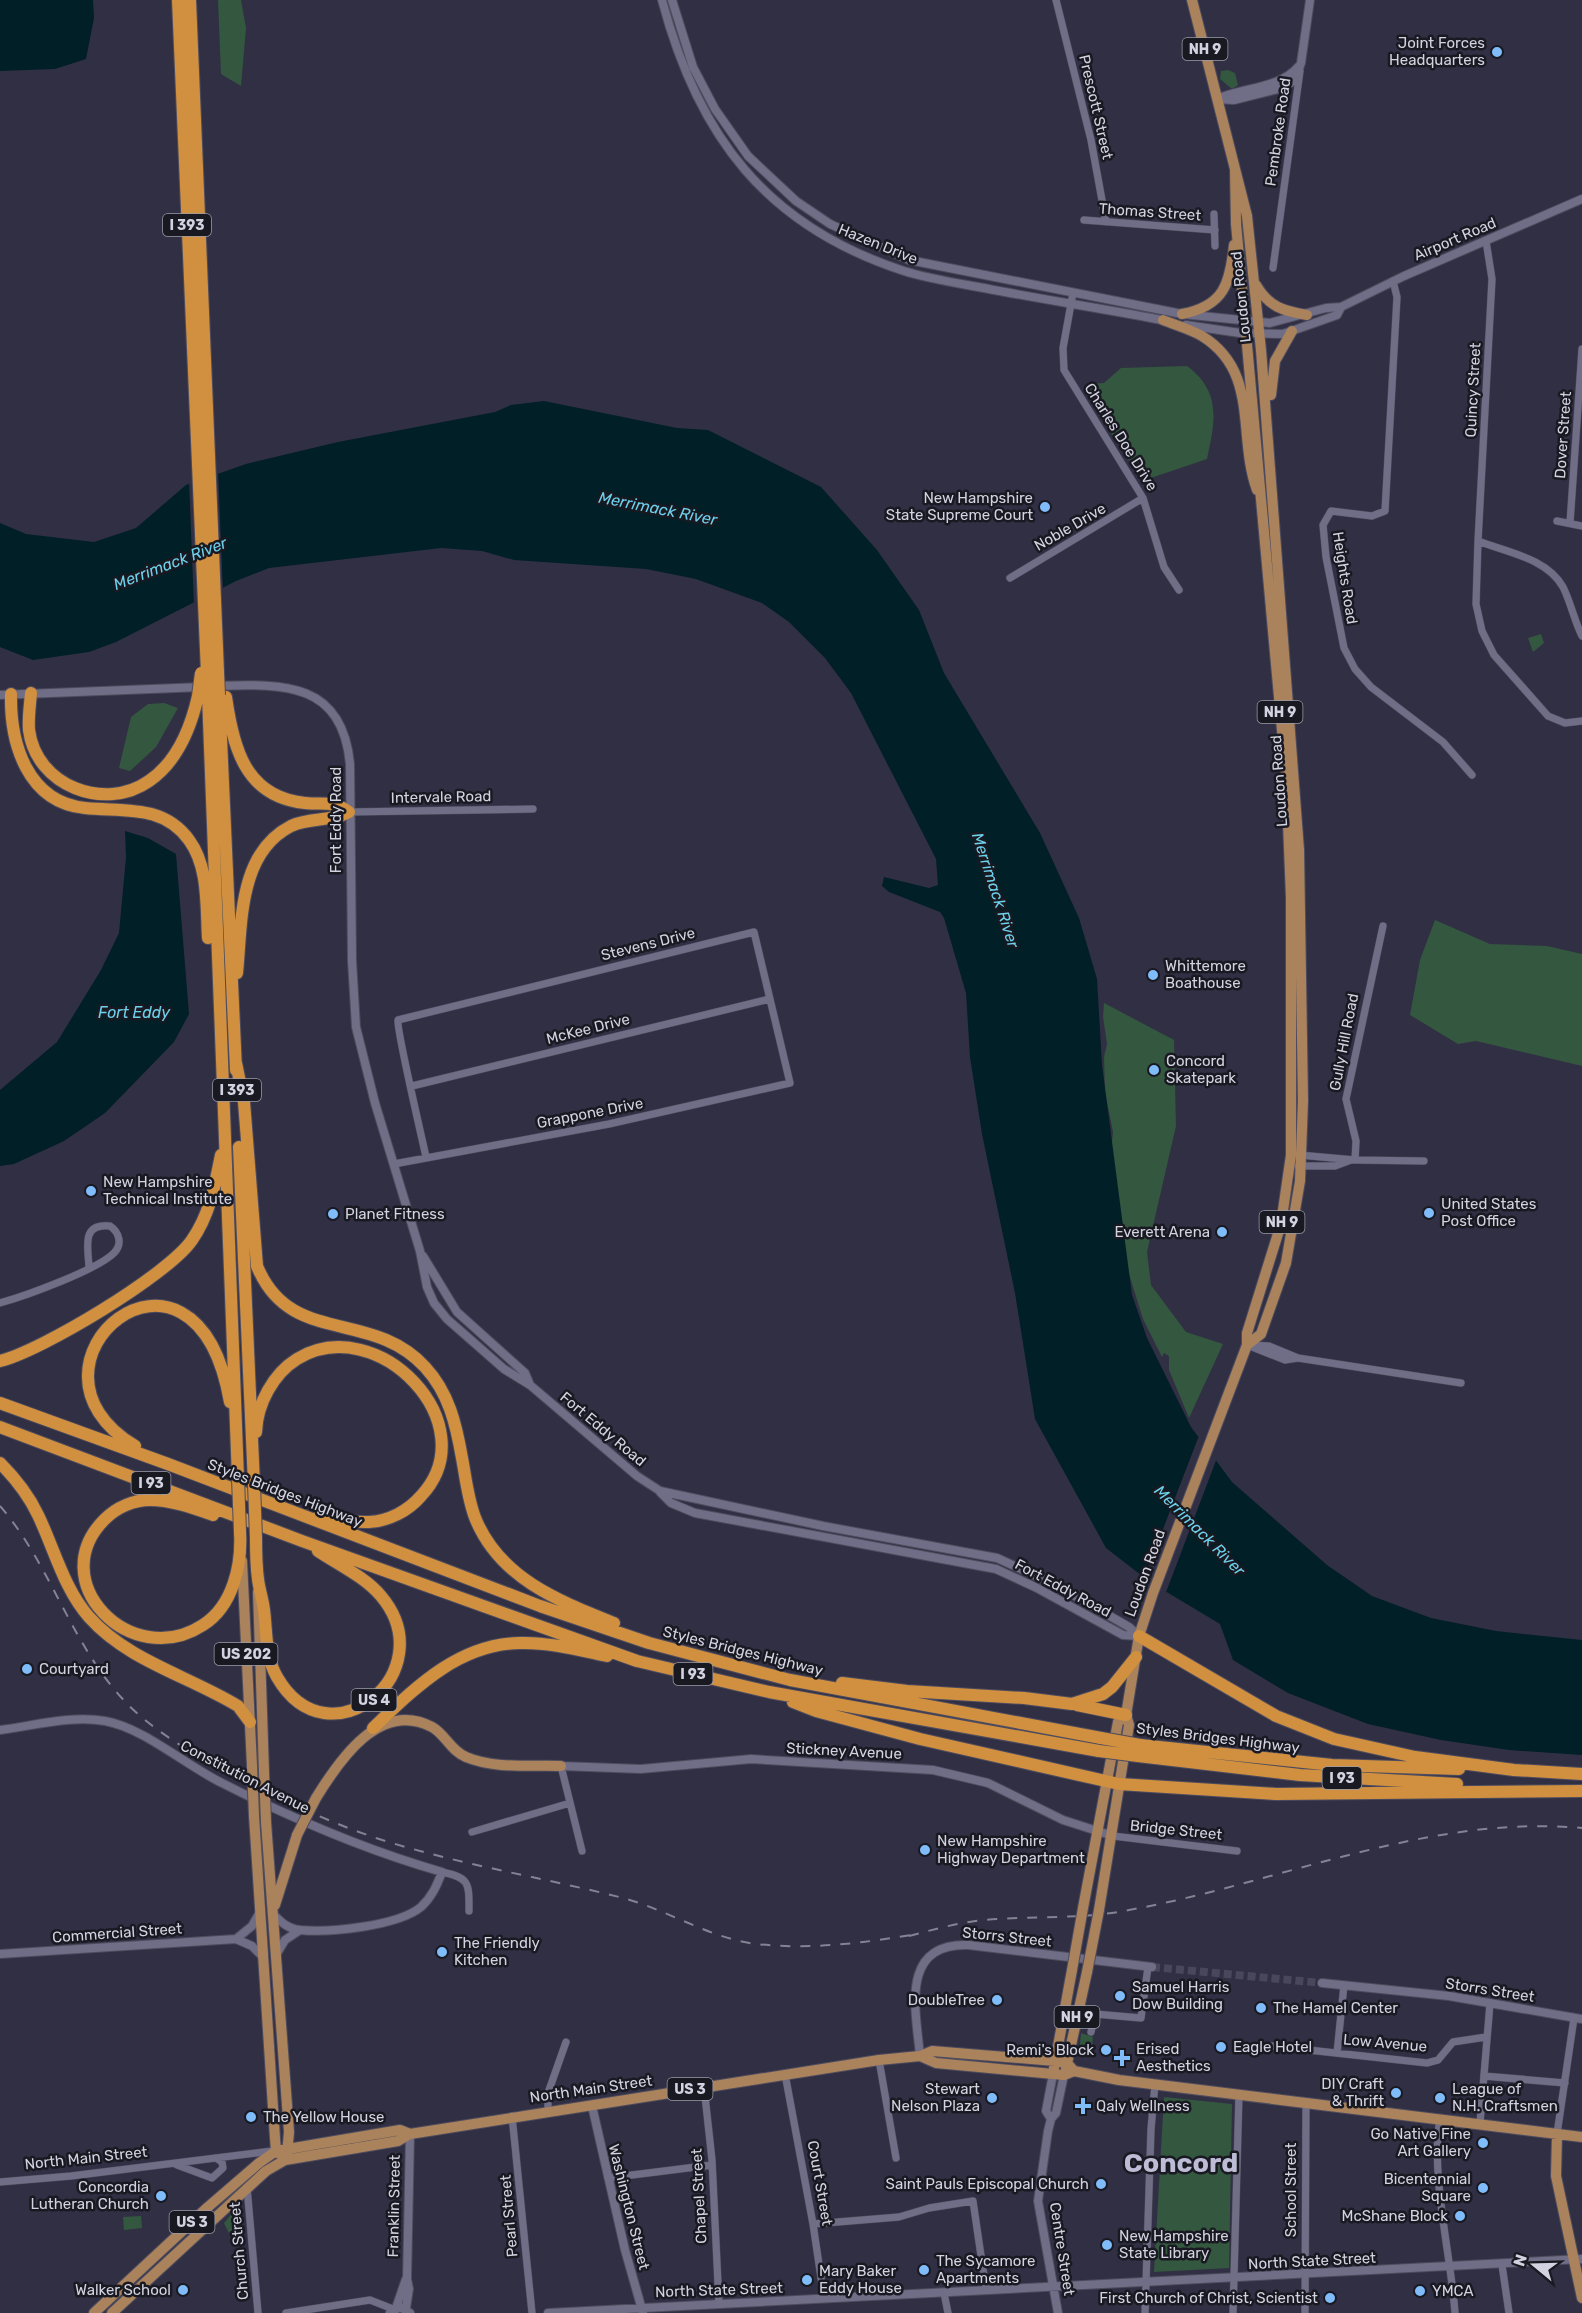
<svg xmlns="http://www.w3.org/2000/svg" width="1582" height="2313" font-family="Rubik,sans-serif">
	<rect width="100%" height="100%" fill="#312f44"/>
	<!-- green -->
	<path fill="#34573f" d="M218,0h23l5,28 -5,58 -20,-12z
		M1228,70l7,3 3,12 -6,4 -12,-10 1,-8z
		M1187,366c35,26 28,56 20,93l-65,22 -59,-92 4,-5 17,-1 17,-15z
		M1541,634l3,9 -11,9 -5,-14z
		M164,703l14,5 -22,39 -26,24 -11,-3 12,-51 17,-13z
		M1435,920l55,24 57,2 35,8v112l-106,-25 -18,3 -48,-29 10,-55z
		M1104,1003l70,37 2,86 -29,126 4,33 35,47 37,12 -34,74 -20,-48v-14l-5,-3 -2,4 -19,-38 -23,-74 -9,-92 2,-21 -8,-40 -1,-35 3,-13 -4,-27z
		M1081,2033l12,4 -2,20 -12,-3z
		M1164,2097l68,7 -3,164 -75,4z
		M233,2212l8,3 3,19 -14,1 -6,-12z
		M141,2216l1,12 -18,2 -1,-13z"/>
	<!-- water -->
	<path fill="#001f27" d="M0,0h93l1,18 -8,41 -31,10 -55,2z
		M544,401l133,27 31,2 113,57 56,63 42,60 25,63 96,160 39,85 18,61 5,86 30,230 15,43 44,89 41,55 95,83 45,31 59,22 65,13 86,9v115l-73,-5 -68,-10 -73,-16 -80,-31 -55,-33 -13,-36 -70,-42 -44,-34 -71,-129 -20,-126 -33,-159 -12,-77 -4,-64 -22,-75 -4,-6 -51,-20 -7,-6 2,-9 45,11 9,-3 -2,-26 -85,-166 -26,-35 -36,-36 -27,-19 -66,-24 -50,-10 -132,-9 -32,-9 -41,-3 -172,20 -33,13 -120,61 -27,10 -56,8 -33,-13v-124l26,11 68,8 42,-14 50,-43 60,-21 92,-22 157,-30 16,-7z
		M125,831l23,7 28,16 13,160 -15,28 -69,71 -41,28 -50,23 -14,2v-76l57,-48 44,-72 18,-37 7,-76z"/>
	<!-- pier -->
	<path fill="#312f44" d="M218,470l5,121 -29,15 -5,-126z
		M1200,1433l17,25 -52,137 -22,-14z"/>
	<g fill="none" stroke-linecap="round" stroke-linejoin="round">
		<!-- tertiary-tunnel -->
		<path stroke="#49475b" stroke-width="8" stroke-dasharray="8 4" stroke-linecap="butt" d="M1152,1967l170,16"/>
		<defs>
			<path id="minor" d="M1056,0l35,140 15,82
				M1214,214l1,32
				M1084,220l131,10
				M1273,268l27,-197
				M1393,281l4,16 -12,214 -13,5 -41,-5 -8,14 3,32 18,91 11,21 16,18 72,55 29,33
				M1073,293l-10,55 1,22 79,128 21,69 15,23
				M1557,521l25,5
				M1570,523l12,-174
				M1478,541l14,-262 -6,-38
				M1010,578l133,-80
				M1582,636c-8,-16 -11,-33 -19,-49 -16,-29 -57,-35 -85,-46l-2,63 6,27 12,24 54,61 17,7 17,-2
				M349,812l184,-3
				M412,1086l358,-87
				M1299,1155l56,5 69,1
				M1355,1160l1,-19 -10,-42 37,-173
				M394,1164l215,-40 181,-41 -36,-151 -356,88c-2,8 24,118 28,137
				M1298,1166h37l16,-6
				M0,1303c25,-7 97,-33 114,-50 9,-9 5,-21 -4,-27 -29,-3 -22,21 -21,41
				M1247,1345l38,15 13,-2 163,25
				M1250,1345l19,1 29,12
				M561,1766l21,85
				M472,1832l98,-29
				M1113,1836l124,15
				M442,1872c28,6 27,11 27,39
				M1091,2032l4,-18 46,4 7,-51
				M1272,2046l155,17 11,-3 15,-18 33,-5
				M1337,2053l7,-68
				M879,2060l17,98
				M785,2074l28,150 11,74
				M1484,2076l81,7
				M704,2087l8,73 7,144
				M548,2111v-18l18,-51
				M512,2116l20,197
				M1440,2119c-10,55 11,136 15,194
				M1480,2123l10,-120
				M1557,2134l17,-116
				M177,2165l35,13 11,-10 -1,-6 -6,-4
				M608,2178l104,-13
				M0,2182l71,-6 201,-25
				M247,2187l11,126
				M813,2224l86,-7 30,-9 44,-7 13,89
				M1502,2265l7,48
				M944,2293l4,20
				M286,2313l84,-13 23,9
				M1145,2313l6,-184 4,-45
				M1233,2313l6,-219
				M1305,2313l1,-211"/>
			<path id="tertiary" d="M662,0c36,136 104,226 242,271 25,8 53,12 80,17 61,12 122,21 183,33
				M672,0l21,67 22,42 33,47 48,45 34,23 79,36 273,54 88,9 56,-15 15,-1 63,-31 178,-77
				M1217,99l17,1 48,-12 13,-8 6,-17 9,-63
				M1217,99c26,-12 63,-10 82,-33
				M1186,325l54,8 43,1 54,-19 4,-8
				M215,686c66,-2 127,-6 135,78l2,197 4,66 19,76 45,148 7,36 7,16 13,16 57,50 26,16 107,91 23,15 163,35 174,32 59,27 73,42 10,9
				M0,695l202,-8
				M423,1256l34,56 68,61 5,12
				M660,1492l11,11 24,10 301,56 41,19 86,47 15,1
				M0,1730c33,-4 71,-15 105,-9 39,7 80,44 117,62 71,36 143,67 220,89 -5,13 -10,25 -21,35 -23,19 -92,26 -121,23 -12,-1 -19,-8 -27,-16
				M561,1766l80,3 110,-10 182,11 55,13 75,37 50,16
				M236,1939l16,-13 8,-14
				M0,1954l236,-15 16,7 11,11
				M276,1955l9,-15 15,-10
				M1322,1983l127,13 133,23
				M920,2056c-4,-45 -21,-113 48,-111l184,22
				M592,2106l33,144 18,63
				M1051,2119l-5,-8 7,-37
				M396,2308l10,-29
				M406,2308l3,-19 -2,-10 3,-145
				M390,2313l10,-6 10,6
				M548,2313l1034,-54
				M1058,2313l-20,-112 10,-70 3,-12 5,-6 8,-38"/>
			<path id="primary" d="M1192,0l55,216 14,134 38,500 4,251 -3,80 -14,82 -25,71 -14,11
				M1256,285c13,22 27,26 51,30
				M1182,314c42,-8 48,-30 52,-69
				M1163,320c12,5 27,9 39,16 58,36 35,99 55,154
				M1271,395l4,-34 17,-30
				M242,1561l10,205
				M258,1592l6,180
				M316,1798c24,-39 64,-98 116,-71 13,7 19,24 34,30 28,12 66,8 95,9
				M254,1816l21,322 1,13 5,4
				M266,1822l23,310 -2,22
				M275,1905l22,-70
				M1083,1908l35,-186 8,-7
				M1099,1910l30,-185 -3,-10 13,-79 14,-43 94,-248v-12l34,-109 10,-69v-257l-5,-124 -50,-550 -1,-54
				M920,2056l16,7 128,12 10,-4 45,9 463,57
				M1054,2068l18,-98
				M1066,2068l21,-96
				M1557,2134l-1,42 26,122
				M94,2313l114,-106 51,-44 17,-12 124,-21 10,4
				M112,2313l154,-142 19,-11 113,-19 12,-7 469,-74 41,-4 12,-5 123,10 12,2 7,8"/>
			<path id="motorway" d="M178,0l29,673
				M190,0l28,672
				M31,693c-1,12 -3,25 -2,37 7,56 76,82 120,51 28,-19 42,-54 49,-85
				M11,694c-1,49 16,108 74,114 39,4 78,-4 104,32 20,27 17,66 19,98
				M208,695l30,783
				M219,695l17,375
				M226,697c7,50 19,100 79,106 19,2 28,-3 44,9 -18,10 -39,5 -58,14 -53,27 -49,97 -54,147
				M236,1063l8,39 13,164c33,81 114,42 168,101 24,26 31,57 37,91 4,21 6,43 14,62 25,59 83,81 138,103
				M239,1147l15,337
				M0,1361c41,-10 168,-86 192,-121 18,-26 23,-55 29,-85
				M0,1403l168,61 372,142 109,37 141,37 311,58
				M0,1427l302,114 335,120 132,31 330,59
				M256,1432c1,-28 17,-58 41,-73 81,-49 191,66 124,137 -13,15 -32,25 -52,26 -17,1 -33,-3 -50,-6
				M135,1446c-135,-81 60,-245 95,-44
				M0,1463c15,15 29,33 38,52 16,33 26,74 51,102 39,44 100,59 149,89l12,16
				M213,1515c-20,-7 -42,-15 -63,-15 -16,0 -33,7 -45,19 -63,62 26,153 98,106 30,-19 39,-60 37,-93
				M256,1538c0,13 0,27 2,41 1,10 5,21 6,31 3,23 1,46 13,67 52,90 168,-5 104,-81 -16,-19 -42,-31 -63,-45
				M1139,1636l137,80 58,23 81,18 99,13 68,4
				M842,1683l65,8 117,7 48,6 31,-10 9,-7 24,-30
				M793,1702l23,9 104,28 199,45 157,10 306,-3
				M1077,1705l49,10
				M373,1728c42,-40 85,-84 147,-85 29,-1 59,7 87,13
				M1140,1745l192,20 127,4
				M1138,1756l162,19 157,9"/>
		</defs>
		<!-- minor casing -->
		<use href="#minor" stroke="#4d4b5d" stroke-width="8"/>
		<!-- tertiary casing -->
		<use href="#tertiary" stroke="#4d4b5d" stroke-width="10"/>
		<!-- primary casing -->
		<use href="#primary" stroke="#4d4b5d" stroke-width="12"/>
		<!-- motorway casing -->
		<use href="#motorway" stroke="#4d4b5d" stroke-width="14"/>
		<!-- minor -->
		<use href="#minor" stroke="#706e86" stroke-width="7"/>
		<!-- tertiary -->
		<use href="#tertiary" stroke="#706e86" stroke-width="8"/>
		<!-- primary -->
		<use href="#primary" stroke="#aa825b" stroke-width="10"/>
		<!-- motorway -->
		<use href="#motorway" stroke="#d0903f" stroke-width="12"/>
		<!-- rail -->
		<path stroke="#848394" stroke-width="2" stroke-dasharray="10 10" stroke-linecap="butt" d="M0,1506c57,66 75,157 145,214 31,25 66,44 102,61 42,22 84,42 129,57 80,26 165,39 247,60 45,12 86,40 133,46 54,6 108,-1 161,-10
			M909,1936c30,-8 59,-16 89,-17 44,-3 87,0 131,-9 151,-27 298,-96 453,-82"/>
		<defs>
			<path id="primary-bridge" d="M252,1766l2,50
				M264,1772l2,50
				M297,1835l19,-37
				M1072,1970l11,-62
				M1087,1972l12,-62"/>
			<path id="motorway-bridge" d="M218,672l1,23
				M207,673l1,22
				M198,696l3,-23
				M238,1478l2,54
				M254,1484l2,54
				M1101,1738l39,7
				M1099,1751l39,5"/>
		</defs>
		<!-- primary-bridge casing -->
		<use href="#primary-bridge" stroke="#4d4b5d" stroke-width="12" stroke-linecap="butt"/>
		<!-- motorway-bridge casing -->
		<use href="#motorway-bridge" stroke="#4d4b5d" stroke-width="14" stroke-linecap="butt"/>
		<!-- primary-bridge -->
		<use href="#primary-bridge" stroke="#aa825b" stroke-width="10"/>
		<!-- motorway-bridge -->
		<use href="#motorway-bridge" stroke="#d0903f" stroke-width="12"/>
	</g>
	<!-- markers -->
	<g fill="#81bcfa" stroke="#191922" stroke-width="2">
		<circle cx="1497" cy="52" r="6"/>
		<circle cx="1045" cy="507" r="6"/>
		<circle cx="1153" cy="975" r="6"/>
		<circle cx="1154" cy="1070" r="6"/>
		<circle cx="91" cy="1191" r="6"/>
		<circle cx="1429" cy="1213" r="6"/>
		<circle cx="333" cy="1214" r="6"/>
		<circle cx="1222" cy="1232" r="6"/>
		<circle cx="27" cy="1669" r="6"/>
		<circle cx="925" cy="1850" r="6"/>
		<circle cx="442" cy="1952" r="6"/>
		<circle cx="1120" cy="1996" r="6"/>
		<circle cx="997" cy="2000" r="6"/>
		<circle cx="1261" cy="2008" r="6"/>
		<circle cx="1221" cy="2047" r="6"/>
		<circle cx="1106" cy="2050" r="6"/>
		<path d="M1119 2049h6v6h6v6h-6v6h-6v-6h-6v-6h6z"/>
		<circle cx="1396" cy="2093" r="6"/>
		<circle cx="992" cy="2098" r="6"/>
		<circle cx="1440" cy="2098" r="6"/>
		<path d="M1080 2097h6v6h6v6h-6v6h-6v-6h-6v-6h6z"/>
		<circle cx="251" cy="2117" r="6"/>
		<circle cx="1483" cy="2143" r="6"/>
		<circle cx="1101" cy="2184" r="6"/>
		<circle cx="1483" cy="2188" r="6"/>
		<circle cx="161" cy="2196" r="6"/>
		<circle cx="1460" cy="2216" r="6"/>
		<circle cx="1107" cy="2245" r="6"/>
		<circle cx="924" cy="2270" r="6"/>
		<circle cx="807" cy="2280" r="6"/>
		<circle cx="183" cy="2290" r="6"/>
		<circle cx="1420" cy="2291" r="6"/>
		<circle cx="1330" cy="2298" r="6"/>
	</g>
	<g text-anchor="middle" stroke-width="5" stroke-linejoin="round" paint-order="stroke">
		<!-- shield labels -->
		<g fill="#191922" stroke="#9b9aa7" stroke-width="1.5">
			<rect x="1182.5" y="38" width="45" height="22" rx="4.5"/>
			<rect x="163" y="214" width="48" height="22" rx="4.5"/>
			<rect x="1257.5" y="701" width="45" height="22" rx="4.5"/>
			<rect x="213" y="1079" width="48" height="22" rx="4.5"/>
			<rect x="1259.5" y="1211" width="45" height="22" rx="4.5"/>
			<rect x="131.5" y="1472" width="39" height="22" rx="4.5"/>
			<rect x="214.5" y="1643" width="63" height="22" rx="4.5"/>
			<rect x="673.5" y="1663" width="39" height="22" rx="4.5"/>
			<rect x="351.5" y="1689" width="45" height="22" rx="4.5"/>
			<rect x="1322.5" y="1767" width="39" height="22" rx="4.5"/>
			<rect x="1054.5" y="2006" width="45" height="22" rx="4.5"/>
			<rect x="667.5" y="2078" width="45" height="22" rx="4.5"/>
			<rect x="169.5" y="2211" width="45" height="22" rx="4.5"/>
		</g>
		<g font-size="14" font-weight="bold" fill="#d3d2e0">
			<text x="1205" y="54">NH 9</text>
			<text x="187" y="230">I 393</text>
			<text x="1280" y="717">NH 9</text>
			<text x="237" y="1095">I 393</text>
			<text x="1282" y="1227">NH 9</text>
			<text x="151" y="1488">I 93</text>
			<text x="246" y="1659">US 202</text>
			<text x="693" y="1679">I 93</text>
			<text x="374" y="1705">US 4</text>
			<text x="1342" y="1783">I 93</text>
			<text x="1077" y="2022">NH 9</text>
			<text x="690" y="2094">US 3</text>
			<text x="192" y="2227">US 3</text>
		</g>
		<!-- poi labels -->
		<g font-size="15" fill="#d3d2e0" stroke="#191922" text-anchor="start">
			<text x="1485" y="48" text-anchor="end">Joint Forces<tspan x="1485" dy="17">Headquarters</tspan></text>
			<text x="1033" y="503" text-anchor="end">New Hampshire<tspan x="1033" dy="17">State Supreme Court</tspan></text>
			<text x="1165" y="971">Whittemore<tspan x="1165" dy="17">Boathouse</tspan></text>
			<text x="1166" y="1066">Concord<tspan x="1166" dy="17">Skatepark</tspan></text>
			<text x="103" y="1187">New Hampshire<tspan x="103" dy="17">Technical Institute</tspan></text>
			<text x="1441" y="1209">United States<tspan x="1441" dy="17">Post Office</tspan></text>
			<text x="345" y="1219">Planet Fitness</text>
			<text x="1210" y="1237" text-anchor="end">Everett Arena</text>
			<text x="39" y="1674">Courtyard</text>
			<text x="937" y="1846">New Hampshire<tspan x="937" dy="17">Highway Department</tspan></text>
			<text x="454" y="1948">The Friendly<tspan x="454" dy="17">Kitchen</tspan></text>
			<text x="1132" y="1992">Samuel Harris<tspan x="1132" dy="17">Dow Building</tspan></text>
			<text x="985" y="2005" text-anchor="end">DoubleTree</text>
			<text x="1273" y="2013">The Hamel Center</text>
			<text x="1233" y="2052">Eagle Hotel</text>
			<text x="1136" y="2054">Erised<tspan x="1136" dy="17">Aesthetics</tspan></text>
			<text x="1094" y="2055" text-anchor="end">Remi's Block</text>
			<text x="1384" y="2089" text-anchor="end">DIY Craft<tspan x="1384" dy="17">&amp; Thrift</tspan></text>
			<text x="980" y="2094" text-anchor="end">Stewart<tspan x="980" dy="17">Nelson Plaza</tspan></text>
			<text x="1452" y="2094">League of<tspan x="1452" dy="17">N.H. Craftsmen</tspan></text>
			<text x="1096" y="2111">Qaly Wellness</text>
			<text x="263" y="2122">The Yellow House</text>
			<text x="1471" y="2139" text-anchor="end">Go Native Fine<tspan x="1471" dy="17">Art Gallery</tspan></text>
			<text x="1471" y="2184" text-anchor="end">Bicentennial<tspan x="1471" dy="17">Square</tspan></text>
			<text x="1089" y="2189" text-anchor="end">Saint Pauls Episcopal Church</text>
			<text x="149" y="2192" text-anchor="end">Concordia<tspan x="149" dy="17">Lutheran Church</tspan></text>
			<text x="1448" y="2221" text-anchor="end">McShane Block</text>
			<text x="1119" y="2241">New Hampshire<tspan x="1119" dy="17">State Library</tspan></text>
			<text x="936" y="2266">The Sycamore<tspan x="936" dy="17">Apartments</tspan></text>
			<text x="819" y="2276">Mary Baker<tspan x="819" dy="17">Eddy House</tspan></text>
			<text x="171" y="2295" text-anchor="end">Walker School</text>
			<text x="1432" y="2296">YMCA</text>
			<text x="1318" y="2303" text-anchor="end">First Church of Christ, Scientist</text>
		</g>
		<!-- street labels -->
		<g font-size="15" fill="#d3d2e0" stroke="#191922">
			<text transform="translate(1096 107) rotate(77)" y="5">Prescott Street</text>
			<text transform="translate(1278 132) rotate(-82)" y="5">Pembroke Road</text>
			<text transform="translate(1150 212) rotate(4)" y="5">Thomas Street</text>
			<text transform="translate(1455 239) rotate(-23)" y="5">Airport Road</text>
			<text transform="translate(878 244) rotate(22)" y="5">Hazen Drive</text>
			<text transform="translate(1241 297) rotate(-96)" y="5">Loudon Road</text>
			<text transform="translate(1473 390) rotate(-87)" y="5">Quincy Street</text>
			<text transform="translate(1563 435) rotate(-86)" y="5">Dover Street</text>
			<text transform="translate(1121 437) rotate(58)" y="5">Charles Doe Drive</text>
			<text transform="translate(1070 527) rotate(-30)" y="5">Noble Drive</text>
			<text transform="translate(1345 578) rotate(81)" y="5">Heights Road</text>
			<text transform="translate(1279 781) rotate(-94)" y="5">Loudon Road</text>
			<text transform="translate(441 797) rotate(-1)" y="5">Intervale Road</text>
			<text transform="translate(336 820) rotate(-90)" y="5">Fort Eddy Road</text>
			<text transform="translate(648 944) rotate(-14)" y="5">Stevens Drive</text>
			<text transform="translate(588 1029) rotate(-14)" y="5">McKee Drive</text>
			<text transform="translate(1344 1042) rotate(-79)" y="5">Gully Hill Road</text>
			<text transform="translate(590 1113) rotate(-11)" y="5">Grappone Drive</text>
			<text transform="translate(603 1429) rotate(40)" y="5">Fort Eddy Road</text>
			<text transform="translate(285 1493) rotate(21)" y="5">Styles Bridges Highway</text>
			<text transform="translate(1145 1573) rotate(-70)" y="5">Loudon Road</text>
			<text transform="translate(1063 1588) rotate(28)" y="5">Fort Eddy Road</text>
			<text transform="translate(743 1651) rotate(14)" y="5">Styles Bridges Highway</text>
			<text transform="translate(1218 1738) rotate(7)" y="5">Styles Bridges Highway</text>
			<text transform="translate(844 1751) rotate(3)" y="5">Stickney Avenue</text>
			<text transform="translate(245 1777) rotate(27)" y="5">Constitution Avenue</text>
			<text transform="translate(1176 1830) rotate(6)" y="5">Bridge Street</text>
			<text transform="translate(117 1933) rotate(-4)" y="5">Commercial Street</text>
			<text transform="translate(1007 1937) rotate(6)" y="5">Storrs Street</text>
			<text transform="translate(1490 1990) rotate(9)" y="5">Storrs Street</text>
			<text transform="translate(1385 2043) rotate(5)" y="5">Low Avenue</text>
			<text transform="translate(591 2089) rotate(-8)" y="5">North Main Street</text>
			<text transform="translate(86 2158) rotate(-6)" y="5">North Main Street</text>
			<text transform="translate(820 2183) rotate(80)" y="5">Court Street</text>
			<text transform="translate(1291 2190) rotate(-90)" y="5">School Street</text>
			<text transform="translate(699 2196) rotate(-93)" y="5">Chapel Street</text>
			<text transform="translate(394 2206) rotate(-89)" y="5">Franklin Street</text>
			<text transform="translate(629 2207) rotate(76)" y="5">Washington Street</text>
			<text transform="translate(509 2216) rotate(-95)" y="5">Pearl Street</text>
			<text transform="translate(1062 2249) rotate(81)" y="5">Centre Street</text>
			<text transform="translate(239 2251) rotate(-95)" y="5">Church Street</text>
			<text transform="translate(1312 2261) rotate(-3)" y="5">North State Street</text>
			<text transform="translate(719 2290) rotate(-2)" y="5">North State Street</text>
		</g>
		<!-- water labels -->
		<g font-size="16" font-style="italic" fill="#6cd1eb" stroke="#191922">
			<text transform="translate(658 508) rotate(11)" y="6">Merrimack River</text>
			<text transform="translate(170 563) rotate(-21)" y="6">Merrimack River</text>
			<text transform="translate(996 890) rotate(72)" y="6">Merrimack River</text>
			<text x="134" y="1018">Fort Eddy</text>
			<text transform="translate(1200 1530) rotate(45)" y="6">Merrimack River</text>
		</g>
		<!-- town labels -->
		<g font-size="27" font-weight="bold" fill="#bdbcd6" stroke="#191922">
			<text x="1181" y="2172">Concord</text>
		</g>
	</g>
	<!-- north arrow -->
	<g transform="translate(1534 2265) rotate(289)" stroke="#191922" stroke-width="4.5" paint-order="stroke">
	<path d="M0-4.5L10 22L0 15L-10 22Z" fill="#d3d2e0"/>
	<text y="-9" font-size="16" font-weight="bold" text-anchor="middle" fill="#d3d2e0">N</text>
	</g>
</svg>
